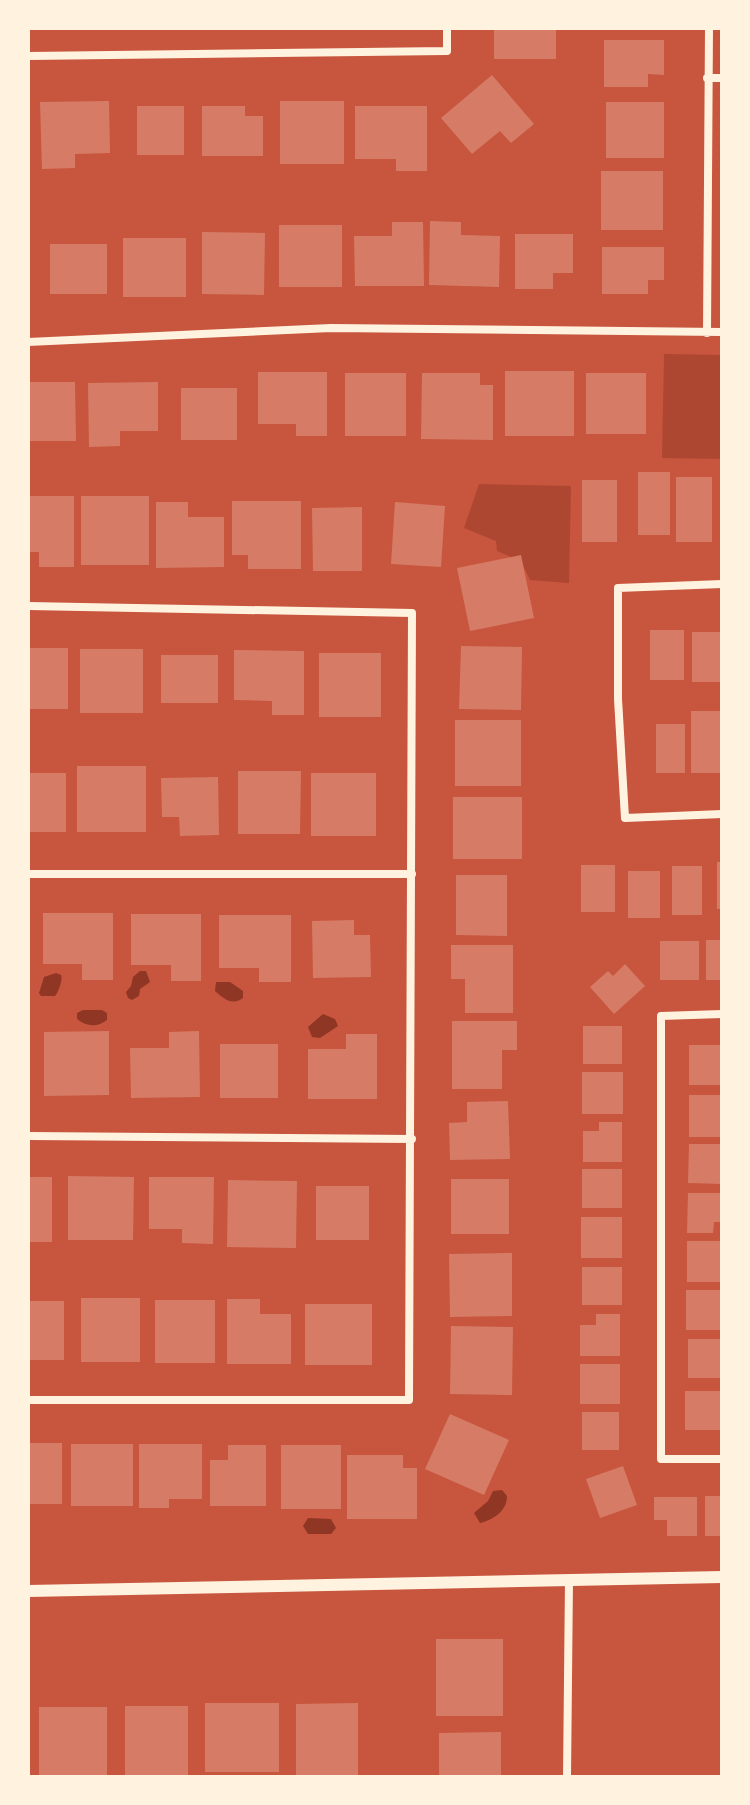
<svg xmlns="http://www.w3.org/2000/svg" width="750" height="1805" font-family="Spectral,serif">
	<rect width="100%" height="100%" fill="#c8553d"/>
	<!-- green -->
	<path fill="#ae4732" d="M664,354l58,1v104l-60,-1z
		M479,484l92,2 -2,97 -39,-3 -9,-19 -24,-10 -1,-10 -32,-13z"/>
	<!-- water -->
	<path fill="#8f3625" d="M140,971h6l4,11 -10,7 -1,7 -7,4 -4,-2 -2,-6 5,-6 2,-9z
		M56,973l5,2c2,5 -3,18 -6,21h-14l-2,-3 5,-16z
		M216,982h14l13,9v7c-11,8 -19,1 -28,-7z
		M83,1010h19l5,3v7c-10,8 -22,6 -30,-1v-6z
		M323,1014l12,5 3,7 -18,12 -8,-1 -4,-10z
		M502,1490l5,6c0,16 -15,24 -27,27l-6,-10 14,-12 5,-10z
		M308,1518l23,1 5,9 -5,6h-23l-5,-8z"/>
	<!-- building -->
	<path fill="#d67c66" d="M494,28h62v31h-62z
		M604,40h60v35l-16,-1v13h-44z
		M492,75l42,49 -23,19 -11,-12 -28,23 -31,-36z
		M109,101l1,52 -35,1v14l-33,1 -2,-67z
		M280,101h64v63h-64z
		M606,102h58v56h-58z
		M137,106h47v49h-47z
		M202,106h43v10h18v40h-61z
		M355,106h72v65h-31v-12h-41z
		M601,171h62v59h-62z
		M430,221l31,1v13l39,1 -1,51 -70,-2z
		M392,222h31l1,64h-69l-1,-50h38z
		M279,225h63v62h-63z
		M202,232l63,1 -1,62 -62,-1z
		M515,234h58v39h-20v16h-38z
		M123,238h63v59h-63z
		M50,244h57v50h-57z
		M602,247h62v33h-16v14h-46z
		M505,371h69v65h-69z
		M258,372h69v64h-31v-12h-38z
		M345,373h61v63h-61z
		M422,373h58v12h13v55l-72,-1z
		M586,373h60v61h-60z
		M28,382h47l1,59h-48z
		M158,382v49h-38v15l-31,1 -1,-64z
		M181,388h56v52h-56z
		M638,472h32v63h-32z
		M676,477h36v65h-36z
		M582,480h35v62h-35z
		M28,496h46v71h-35v-15h-11z
		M81,496h68v69h-68z
		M232,501h69v68h-53v-14h-16z
		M156,502h32v15h36v50l-68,1z
		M395,502l50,4 -4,61 -50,-3z
		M362,507v64h-49l-1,-63z
		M521,555l13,63 -64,13 -13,-63z
		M650,630h34v50h-34z
		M692,632h30v50h-30z
		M461,646l61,1 -1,63 -62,-1z
		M28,648h40v61h-40z
		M80,649h63v64h-63z
		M234,650l70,1v64h-32v-14l-38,-1z
		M319,653h62v64h-62z
		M161,655h57v48h-57z
		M691,711h30v62h-30z
		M455,720h66v66h-66z
		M656,724h29v49h-29z
		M77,766h69v66h-69z
		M238,771h63l-1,63h-62z
		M28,773h38v59h-38z
		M311,773h65v63h-65z
		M218,777l1,58 -39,1 -1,-19h-17l-1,-39z
		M453,797h69v62h-69z
		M717,862h5v47h-5z
		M581,865h34v47h-34z
		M672,866h30v49h-30z
		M628,871h32v47h-32z
		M456,875h51v61l-51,-1z
		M43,913h70v67h-31v-16h-39z
		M131,914h70v67h-30v-16h-40z
		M219,915h72v67h-32v-14h-40z
		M354,920v15h16l1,42 -58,1 -1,-57z
		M706,940h16v40h-16z
		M660,941h39v39h-39z
		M451,945h62v68h-48v-34h-14z
		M625,964l20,22 -31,28 -24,-27 18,-16 5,5z
		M452,1021h65v29h-15v39h-50z
		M583,1026h39v38h-39z
		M109,1031v64l-65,1v-64z
		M199,1031l1,66 -69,1 -1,-50h39v-16z
		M346,1034h31v65h-69v-50h38z
		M220,1044h58v54h-58z
		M689,1045h33v40h-33z
		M582,1072h41v42h-41z
		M689,1095h33v42h-33z
		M508,1101l2,58 -60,1 -1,-37 18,-1v-20z
		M599,1122h23v40h-39v-31h16z
		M689,1144h33v40l-34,-1z
		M582,1169h40v39h-40z
		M68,1176l66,1 -1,63h-65z
		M28,1177h24v65h-24z
		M149,1177h65l-1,67 -31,-1v-14h-33z
		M451,1179h58v55h-58z
		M228,1180l69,1 -1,67 -69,-1z
		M316,1186h53v54h-53z
		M688,1193h34v29h-8l-1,11h-26z
		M581,1217h41v41h-41z
		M687,1241h35v41h-35z
		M512,1253v63l-62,1 -1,-63z
		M582,1267h40v38h-40z
		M686,1290h36v40h-36z
		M81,1298h59v64h-59z
		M227,1299h33v15h31v50h-64z
		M155,1300h60v63h-60z
		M28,1301h36v59h-36z
		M305,1304h67v61h-67z
		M596,1314h24v42h-40v-31h16z
		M451,1326l62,1 -1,68 -62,-1z
		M688,1339h34v39h-34z
		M580,1364h40v40h-40z
		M685,1391h37v39h-37z
		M582,1412h37v38h-37z
		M450,1414l59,26 -25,55 -59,-26z
		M28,1443h34v61h-34z
		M71,1444h62v62h-62z
		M139,1444h63v55h-33v9h-30z
		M228,1445h38v61h-56v-46h18z
		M281,1445h60v64h-60z
		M347,1455h56v13h14v51h-70z
		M623,1466l14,39 -37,13 -14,-39z
		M705,1496h17v40h-17z
		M654,1497h43v39h-30v-16h-13z
		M436,1639h67v77h-67z
		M205,1703h74v69h-74z
		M358,1703v73h-62v-72z
		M125,1706h63v71h-63z
		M39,1707h68v70h-68z
		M501,1732v45h-62v-44z"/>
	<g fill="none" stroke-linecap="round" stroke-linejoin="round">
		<!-- minor -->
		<path stroke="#fff3e0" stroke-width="8" d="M28,56l419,-5v-23
			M707,78h15
			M707,333l2,-305
			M28,342l303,-14 391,4
			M722,584l-104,4v111l7,119 97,-4
			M28,606l384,7 -3,787h-381
			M28,874h384
			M722,1014l-61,2v443h61
			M28,1136l384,3
			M567,1777l2,-197"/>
		<!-- tertiary -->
		<path stroke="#fff3e0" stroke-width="12" d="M28,1591l694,-14"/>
	</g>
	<!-- border -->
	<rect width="750" height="1805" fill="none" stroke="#fff3e0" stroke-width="60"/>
</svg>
